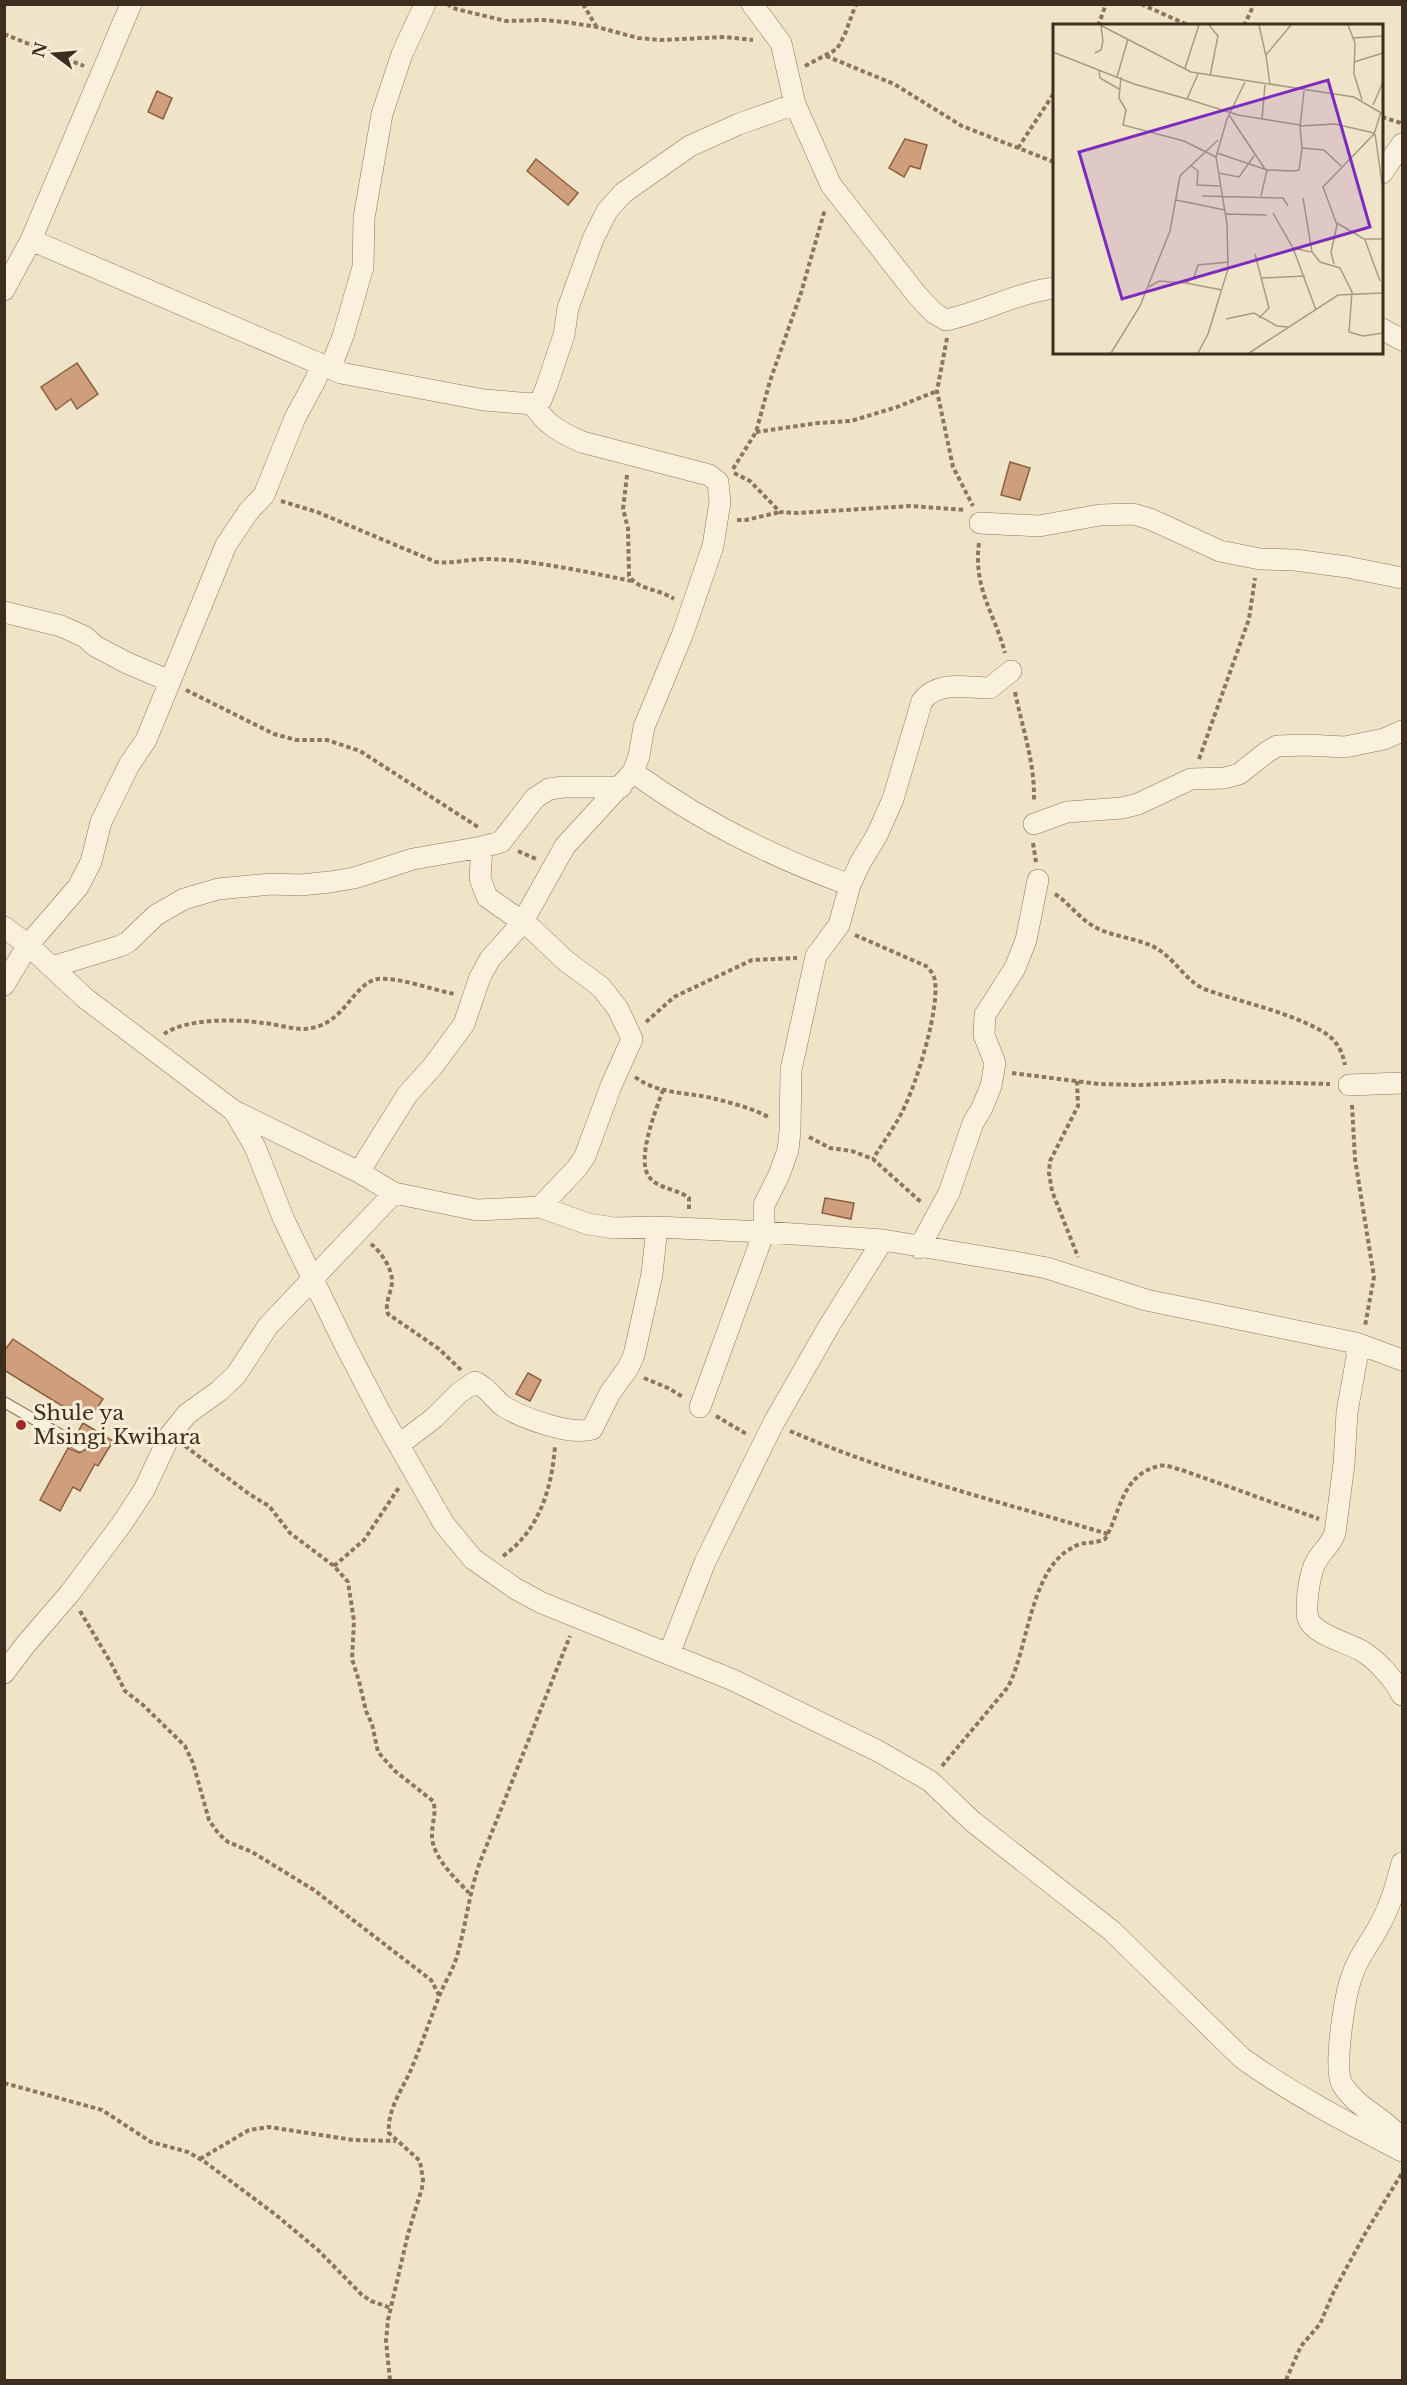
<svg xmlns="http://www.w3.org/2000/svg" width="1407" height="2385" font-family="'Libre Baskerville',serif">
	<rect width="100%" height="100%" fill="#f0e4c8"/>
	<!-- building -->
	<path fill="#cf9f7d" stroke="#8d5f41" stroke-width="1.5" d="M157,91l15,7 -9,21 -15,-7z
		M905,139l22,6 -7,24 -10,-3 -6,11 -15,-9z
		M536,159l42,34 -10,12 -41,-34z
		M77,363l21,31 -21,15 -6,-10 -15,11 -15,-23z
		M1010,462l20,6 -10,32 -19,-5z
		M825,1198l29,5 -3,16 -29,-6z
		M13,1339l90,60 -15,23 -84,-52v-19z
		M528,1373l13,7 -11,21 -14,-7z
		M83,1423l30,18 -15,25 -3,-2 -15,27 -7,-4 -13,24 -20,-11 28,-52 11,5 8,-4 -1,-7 -10,-7z"/>
	<g fill="none" stroke-linecap="round" stroke-linejoin="round">
		<defs>
			<path id="service" d="M4,1402l76,44"/>
			<path id="minor" d="M752,4l29,39 14,61 36,81 86,110 17,18 12,7c37,-8 70,-27 108,-32
				M1382,173l20,-29
				M31,240l310,133 143,27 49,4 8,-4 5,-12 18,-53 4,-27 25,-69 14,-28 16,-18 67,-47 49,-22 56,-20
				M4,290l27,-50 100,-236
				M1382,329l20,11
				M330,369l13,-33 20,-69 1,-49 18,-104 20,-60 23,-50
				M980,523l59,3 61,-11 33,-1 17,5 70,32 40,8 35,1 52,7 55,11
				M4,612l57,14 24,11 10,9 32,17 43,18
				M633,772c67,49 139,85 217,113
				M1034,824l33,-12 55,-4 16,-4 53,-25 34,-1 14,-4 28,-22 10,-6 29,-1 39,2 39,-8 18,-8
				M482,847l-2,31 7,19 44,31 35,33 35,26 17,22 14,30 -21,47 -26,70 -8,12 -37,39
				M4,927l24,18 57,53 149,113 125,61 35,21 83,17 63,-3 48,17 26,4 43,-1 107,5 119,8 132,22 32,6 99,32 210,43 46,17
				M52,967l68,-21 8,-4 28,-27 28,-16 34,-10 53,-5 30,1 29,-3 24,-4 59,-19 69,-12 19,-5 34,-44 14,-9 15,-2h57
				M4,985l24,-40 50,-58 13,-25 10,-40 28,-57 17,-25 80,-195 22,-33 16,-17 31,-77 21,-39 4,-14
				M1349,1085l53,-2
				M234,1111l21,36 29,73 62,127 35,67 63,110 29,35 43,30 26,14 191,77 145,71 52,30 42,40 140,110 130,127c50,36 106,65 160,93
				M359,1172l48,-77 26,-29 31,-42 16,-47 10,-18 32,-36 43,-77 68,-74 6,-16 5,-29 39,-94 30,-87 7,-44 -2,-20 -9,-7 -127,-33c-21,-9 -37,-18 -49,-38
				M919,1248l30,-55 24,-70 9,-15 9,-22 4,-23 -11,-28 1,-20 30,-47 11,-28 12,-60
				M1356,1343l1,14 -10,55 -3,52 -9,69c-5,15 -20,23 -23,39 -3,10 -7,36 -4,46 5,17 39,24 54,33 16,10 31,27 40,44
				M700,1407l64,-175v-27l15,-30 9,-25 2,-19 1,-61 25,-114 23,-31 11,-40 10,-22 17,-28 16,-36 29,-98c16,-21 45,-13 68,-13l21,-17
				M400,1444l34,-26 25,-25 16,-11c11,4 19,17 28,24 19,12 68,30 89,23l18,-36 18,-25 6,-13 18,-81 5,-47
				M669,1654l36,-92 68,-138 56,-98 54,-86
				M4,1673l22,-29 44,-51 51,-68 23,-35 26,-55 17,-21 32,-23 17,-16 32,-49 126,-133
				M1402,1863c-6,23 -12,44 -24,65 -8,15 -21,31 -26,48 -7,18 -19,94 -10,108 15,25 44,34 60,56"/>
		</defs>
		<!-- service casing -->
		<use href="#service" stroke="#8d765c" stroke-width="12"/>
		<!-- minor casing -->
		<use href="#minor" stroke="#8d765c" stroke-width="22"/>
		<!-- path -->
		<path stroke="#8d765c" stroke-width="4" stroke-dasharray="4.5 3" stroke-linecap="butt" d="M447,4l9,5 50,12 37,-1 22,2 32,5 41,11 23,2 64,-3 28,3
			M583,4l13,22
			M1141,4l49,22
			M1098,26l8,-22
			M1244,26l10,-22
			M4,34l80,32
			M826,56l68,28 68,42 92,36
			M805,66l32,-17 8,-15 11,-30
			M1382,117l19,6
			M1018,148l36,-55
			M947,338l-10,53 16,76 20,39
			M756,432l62,-9 33,-2 46,-14 40,-16
			M733,469l23,-37 14,-51 31,-88 24,-84
			M734,473l16,8 30,31 17,1 113,-7 56,4
			M627,475l-4,34 5,19 1,48c9,14 31,13 45,23
			M281,501l36,11 119,50c19,2 36,-4 55,-3 48,2 95,13 141,22
			M737,520h9l34,-8
			M979,543c-6,45 15,69 26,110
			M186,690l88,44 22,6h31l33,11 118,76
			M1015,692c8,39 20,70 19,110
			M1199,759l50,-140 6,-41
			M1033,843l3,19
			M518,851l18,8
			M1055,894c14,9 24,24 38,32 20,12 51,12 69,26 15,11 27,32 45,38 37,13 78,21 113,40 15,8 22,19 25,35
			M855,935l71,31c3,3 7,7 8,11 8,26 -18,109 -32,135 -8,16 -20,32 -29,47
			M646,1022l28,-25 78,-37 45,-2
			M164,1034c22,-16 73,-15 99,-11 13,1 28,6 41,6 41,-2 48,-46 74,-50 22,-2 54,11 77,15
			M1012,1073l87,11 41,1 83,-4 107,3
			M635,1077c23,17 50,15 77,21 19,5 41,10 58,20
			M1077,1081l1,25 -28,55 -1,12 3,18 26,66
			M663,1090c-7,20 -28,71 -13,88 9,11 28,11 39,20v13
			M1352,1105l3,54 19,118 -9,49
			M809,1137l21,11 22,3 21,8 48,43
			M371,1244c10,8 21,24 21,37 0,11 -8,22 -4,33l51,35 22,21
			M644,1378l24,10 15,9
			M716,1416l32,19
			M790,1431c102,44 211,71 318,103
			M185,1446l64,48 20,12 21,27 44,33 14,16 6,39 -2,38 7,22 7,30 6,13 6,28 17,19 38,30c4,11 -1,21 -1,33 -1,22 23,44 37,59
			M503,1556c36,-25 49,-68 52,-110
			M334,1566l30,-26 36,-54
			M80,1611l31,52 14,28 18,14 42,41 8,17 16,57 9,13 10,9 24,10 62,38 117,90 8,15
			M942,1766l66,-79c20,-38 22,-115 62,-138 13,-9 22,-4 35,-10 16,-27 16,-64 54,-73 7,-2 17,3 23,4l137,49
			M4,2083l98,27 49,32 37,10 17,10 71,53 42,35 44,45 9,6 20,7
			M200,2159l49,-29 20,-3 84,13 43,1
			M390,2380l-4,-39 2,-21 20,-86 14,-46 1,-8 -3,-19 -31,-28c-2,-22 12,-42 21,-61 11,-26 20,-52 30,-78 5,-12 13,-24 17,-38 9,-31 12,-63 23,-94l90,-226
			M1286,2380l15,-34 19,-22 14,-33 32,-59 36,-59"/>
		<!-- service -->
		<use href="#service" stroke="#faf1dc" stroke-width="10"/>
		<!-- minor -->
		<use href="#minor" stroke="#faf1dc" stroke-width="21"/>
	</g>
	<!-- markers -->
	<circle fill="#9e2a2b" stroke="#f7eed8" stroke-width="2" cx="21" cy="1425" r="6"/>
	<g text-anchor="middle" stroke-width="6" stroke-linejoin="round" paint-order="stroke">
		<!-- poi labels -->
		<g font-size="21" fill="#3d2e20" stroke="#f7eed8" text-anchor="start">
			<text x="33" y="1420">Shule ya<tspan x="33" dy="24">Msingi Kwihara</tspan></text>
		</g>
	</g>
	<!-- overview -->
	<g transform="translate(1053 24)">
		<rect width="330" height="330" fill="#f0e4c8"/>
		<path fill="none" stroke="#a89b85" stroke-width="1.5" d="M47,1l91,47 163,25 29,17M156,1l9,11 -8,40M206,1l7,31M295,1l7,18 -1,31 8,26M300,14l30,-2M0,28l81,32 53,15 11,-25M42,29l6,-3 2,-9 -2,-15M301,38l29,-9M132,44l14,-43M46,47l1,7 19,11M64,53l11,-38M68,53l-2,21 7,12 -3,15 61,16 32,16M217,61l-4,-30 25,-30M251,67l-4,36 2,21 22,2 17,16M134,75l51,16 62,10M320,81l10,-23M176,91l36,54M209,95l3,-34M247,102l35,-2 39,9M322,110l8,56M164,129l50,17 26,1 6,-1 3,-22M137,141l8,6 -1,14 23,1M165,149l21,4 15,-21M149,172l81,2 5,8M208,172l6,-26M250,174l9,54 8,10 20,6 12,24 -3,40 14,4 20,-3M123,176l49,10M220,189l20,35 18,4M173,190l41,1M284,199l27,16h19M312,216l15,41M240,224l23,62M202,230l14,54 -10,10M281,240l-3,-12 6,-27 -14,-38 51,-53 7,-22M209,254l43,-2M133,259l36,7M96,263l10,-6 27,2 8,-6 4,-12 31,-3M173,295l28,-6 23,13 11,1M58,329l29,-47 30,-75 10,-55 38,-36M145,329l10,-19 20,-65 -1,-45 -11,-67 11,-38 18,-37M196,329l89,-58 45,-2"/>
		<path fill="#7b2cbf" fill-opacity="0.15" stroke="#7b2cbf" stroke-width="3" d="M275,56l42,147 -248,72 -43,-147z"/>
		<rect width="330" height="330" fill="none" stroke="#3d2e20" stroke-width="3"/>
	</g>
	<!-- border -->
	<rect width="1407" height="2385" fill="none" stroke="#3d2e20" stroke-width="12"/>
	<!-- north arrow -->
	<g transform="translate(54 54) rotate(286)" stroke="#f7eed8" stroke-width="4.5" paint-order="stroke">
	<path d="M0-4.5L10 22L0 15L-10 22Z" fill="#3d2e20"/>
	<text y="-9" font-size="16" font-weight="bold" text-anchor="middle" fill="#3d2e20">N</text>
	</g>
</svg>
